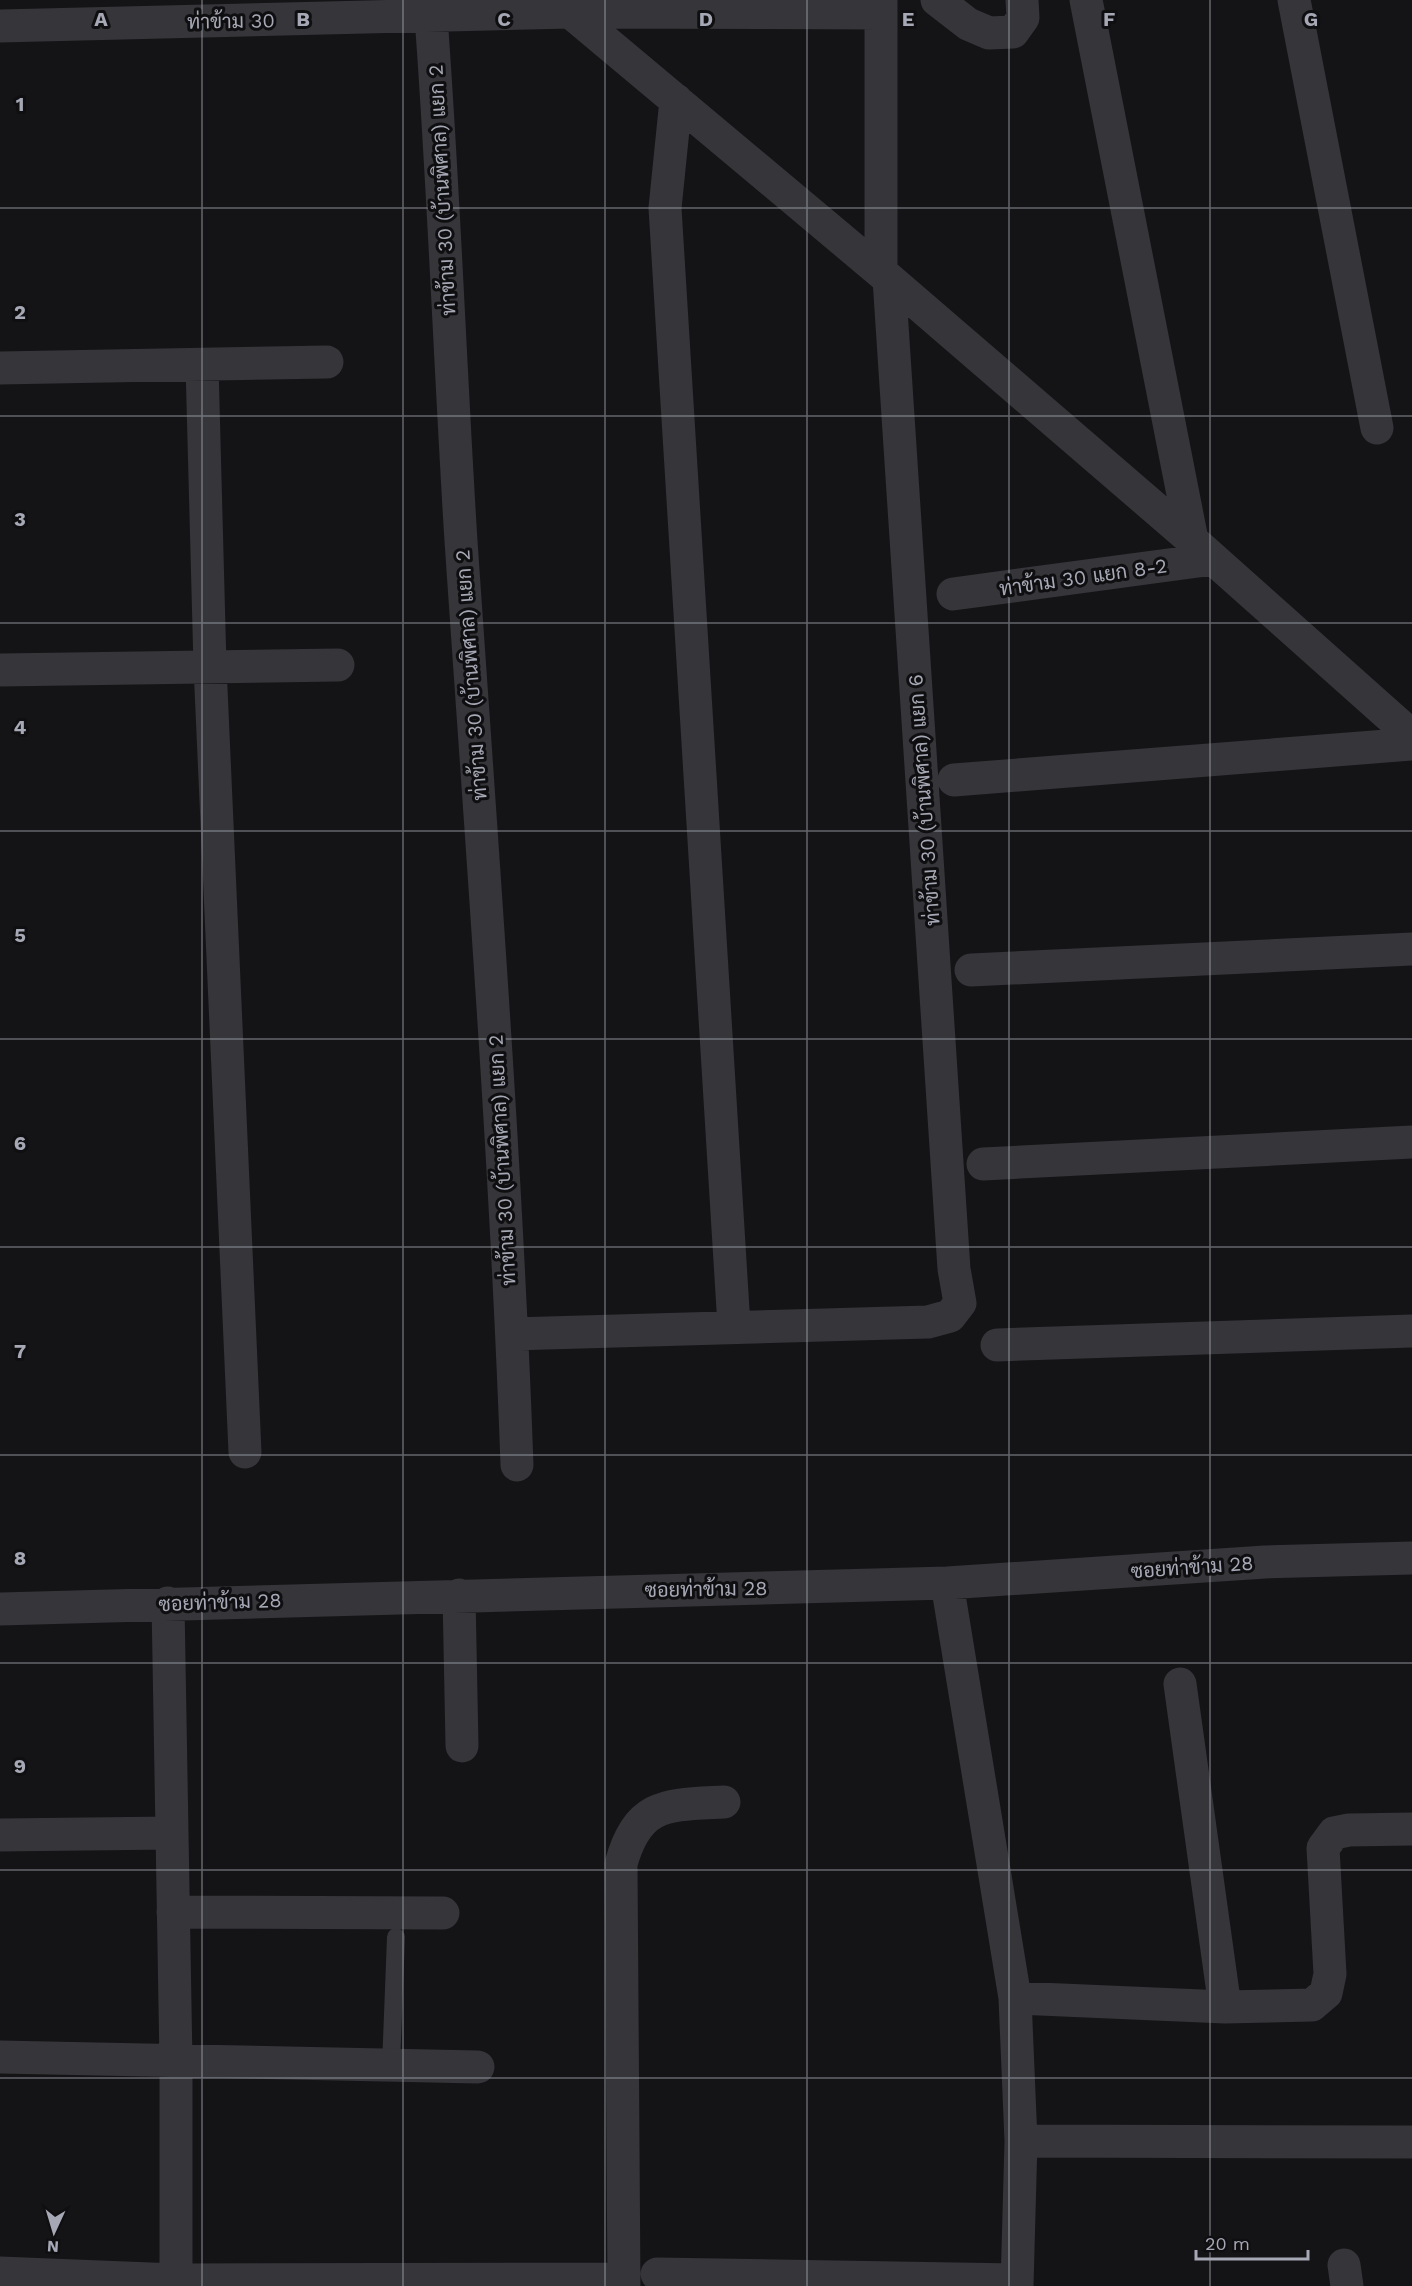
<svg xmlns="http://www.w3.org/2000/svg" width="1412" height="2286" font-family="'Work Sans',Sarabun,sans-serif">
	<rect width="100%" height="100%" fill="#141315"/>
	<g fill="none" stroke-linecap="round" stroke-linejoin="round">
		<!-- service -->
		<path stroke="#35353a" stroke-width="18" d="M391,2066l5,-129"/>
		<!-- minor -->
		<path stroke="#35353a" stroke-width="33" d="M556,0l333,279 303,261 220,196
			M881,0v272
			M937,0l31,24 21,9 24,-1 10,-14 -1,-18
			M1086,0l106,540
			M1294,0l83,428
			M431,17c13,174 19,349 30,524 21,308 45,616 56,924
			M0,26l570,-14 311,1
			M676,100l-11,108 69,1118
			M202,365l8,301 35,786
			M0,368l327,-6
			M953,594l260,-35
			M0,670l338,-5
			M954,780l458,-36
			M971,970l441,-21
			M983,1164l429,-22
			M512,1334l416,-12 22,-6 10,-13 -6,-34 -65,-990
			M997,1345l415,-14
			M947,1583l68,415 6,143 -4,145
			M459,1595l3,151
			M168,1603l8,459v224
			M0,1609l947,-26 318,-21 147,-4
			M1180,1684l45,323
			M0,1835l172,-2
			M173,1912l270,1
			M1015,1998l210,9 87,-2 14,-12 4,-19 -7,-126 11,-15 15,-3 63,-1
			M0,2057l478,10
			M1021,2141l391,1
			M1344,2265l3,21
			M0,2273l176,7 448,-1
			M657,2274l360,6
			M624,2286l-3,-422c17,-62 46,-59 103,-62"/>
	</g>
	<!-- grid -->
	<path fill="none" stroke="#a6a9b5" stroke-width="1.5" stroke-opacity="0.55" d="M202,0v2286M403,0v2286M605,0v2286M807,0v2286M1009,0v2286M1210,0v2286M0,208h1412M0,416h1412M0,623h1412M0,831h1412M0,1039h1412M0,1247h1412M0,1455h1412M0,1663h1412M0,1870h1412M0,2078h1412"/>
	<g text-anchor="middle" stroke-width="6" stroke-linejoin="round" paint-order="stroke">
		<!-- street labels -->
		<g font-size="20" fill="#a6a9b5" stroke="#0f0e10">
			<text transform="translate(231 21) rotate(-1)" y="7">ท่าข้าม 30</text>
			<text transform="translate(442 190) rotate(-93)" y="7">ท่าข้าม 30 (บ้านพิศาล) แยก 2</text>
			<text transform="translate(1083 577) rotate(-8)" y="7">ท่าข้าม 30 แยก 8-2</text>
			<text transform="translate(471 675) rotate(-94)" y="7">ท่าข้าม 30 (บ้านพิศาล) แยก 2</text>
			<text transform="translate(924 800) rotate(-94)" y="7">ท่าข้าม 30 (บ้านพิศาล) แยก 6</text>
			<text transform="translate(502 1160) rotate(-93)" y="7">ท่าข้าม 30 (บ้านพิศาล) แยก 2</text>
			<text transform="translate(1192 1567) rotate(-4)" y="7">ซอยท่าข้าม 28</text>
			<text transform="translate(706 1589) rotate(-1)" y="7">ซอยท่าข้าม 28</text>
			<text transform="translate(220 1602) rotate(-2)" y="7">ซอยท่าข้าม 28</text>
		</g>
	</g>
	<g font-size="20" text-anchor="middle" font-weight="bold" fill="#a6a9b5" stroke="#0f0e10" stroke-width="6" stroke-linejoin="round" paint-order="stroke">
		<text x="101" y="26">A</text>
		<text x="303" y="26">B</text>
		<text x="504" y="26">C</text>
		<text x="706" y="26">D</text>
		<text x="908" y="26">E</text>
		<text x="1109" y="26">F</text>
		<text x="1311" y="26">G</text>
		<text x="20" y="111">1</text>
		<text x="20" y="319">2</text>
		<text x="20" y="526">3</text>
		<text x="20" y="734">4</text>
		<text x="20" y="942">5</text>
		<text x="20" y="1150">6</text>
		<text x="20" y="1358">7</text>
		<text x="20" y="1565">8</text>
		<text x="20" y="1773">9</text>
	</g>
	<!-- north arrow -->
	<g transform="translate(54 2232) rotate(184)" stroke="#0f0e10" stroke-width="4.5" paint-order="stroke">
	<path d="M0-4.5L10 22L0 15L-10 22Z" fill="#a6a9b5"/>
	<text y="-9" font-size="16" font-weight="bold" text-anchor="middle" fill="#a6a9b5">N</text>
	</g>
	<!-- scale -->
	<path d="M1196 2250v9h112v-9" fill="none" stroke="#a6a9b5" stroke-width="3"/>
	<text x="1205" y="2250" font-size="18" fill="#a6a9b5" stroke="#0f0e10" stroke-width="4.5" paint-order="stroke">20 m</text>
</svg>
